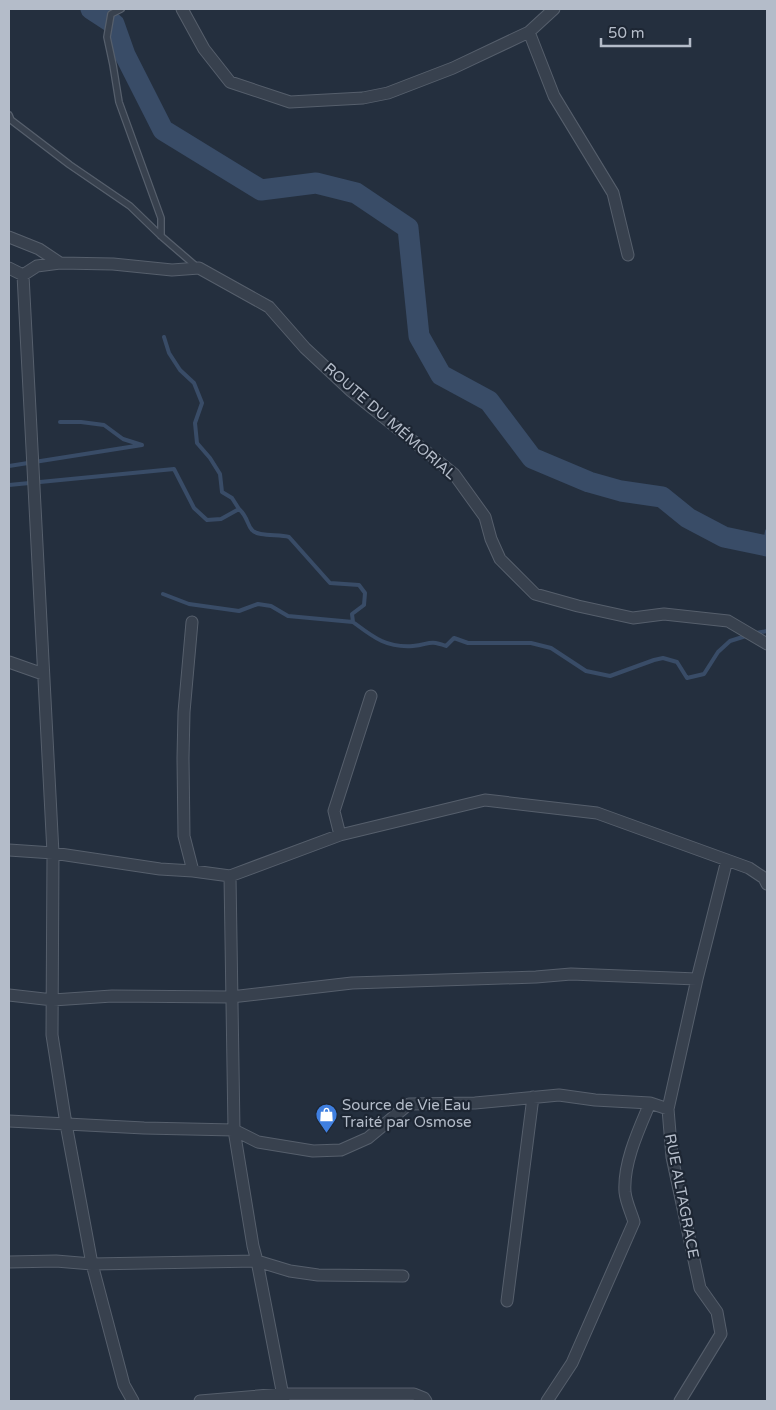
<svg xmlns="http://www.w3.org/2000/svg" width="776" height="1410" font-family="'Varela Round',sans-serif">
	<rect width="100%" height="100%" fill="#242f3e"/>
	<g fill="none" stroke-linecap="round" stroke-linejoin="round">
		<!-- stream -->
		<path stroke="#394c67" stroke-width="4" d="M110,9l4,15
			M164,337l5,16 11,17 14,13 8,20 -7,20 2,20 13,15 10,16 2,18 10,6 7,11
			M9,466l133,-21 -19,-6 -19,-14 -23,-3h-21
			M9,485l165,-16 20,39 13,12 14,-1 18,-10c9,8 8,16 13,21 6,7 27,4 37,7l41,46 29,2 6,8 -1,12 -12,9 1,8c20,15 33,26 60,24 16,-1 15,-7 33,0l8,-8 14,5h63l20,5 35,23 24,5 44,-16 9,-2 14,4 10,16 17,-4 14,-22 12,-11 19,-6
			M765,544l2,-13
			M163,594l26,10 50,7 19,-7 13,2 17,10 65,6
			M756,633l11,-2"/>
		<!-- river -->
		<path stroke="#394c67" stroke-width="21" d="M91,9l23,15 11,31 38,75 98,60 55,-7 40,10 52,35 11,108 22,39 48,26 43,57 57,24 32,9 41,6 26,21 36,19 43,9"/>
		<defs>
			<path id="service" d="M121,9l-10,5 -4,23 6,28 6,37 42,116v18
				M9,115l2,5 59,45 60,41 31,30 36,31"/>
			<path id="minor" d="M182,9l22,40 26,33 60,20 73,-4 25,-5 65,-25 76,-36 25,-23
				M529,32l25,64 59,97 15,62
				M9,237l30,12 21,14
				M9,268l14,7 14,-9 23,-3 53,1 59,6 27,-2 70,39 36,41 46,43 103,83 31,43 6,22 9,20 35,35 43,12 55,12 31,-4 64,7 39,23
				M23,275l30,578 -1,182 14,89 26,140 32,121 9,16
				M192,622l-8,90 -1,46 1,78 9,35
				M9,662l34,12
				M340,835l-6,-24 37,-115
				M9,850l44,3 107,16 33,2 37,5 110,-41 145,-35 112,13 152,55 15,10 3,6
				M230,876l4,254 19,116 4,15 27,140
				M9,995l44,5 59,-4 119,1 121,-14 184,-6 35,-3 126,5
				M9,1121l135,7 90,2 24,12 55,9 28,-1 27,-12 41,-34 66,-1 84,-8 36,5 55,3 18,6
				M9,1262l47,-1 36,3 165,-3 33,10 28,4 85,1
				M507,1301l26,-204
				M200,1401l82,-7h132l10,4 2,3
				M547,1401l25,-38 62,-141c-3,-10 -8,-20 -9,-30 -2,-29 14,-63 25,-89
				M680,1401l41,-67 -4,-22 -17,-24 -28,-131 -4,-48 29,-130 30,-119"/>
		</defs>
		<!-- service casing -->
		<use href="#service" stroke="#565f6c" stroke-width="8"/>
		<!-- minor casing -->
		<use href="#minor" stroke="#565f6c" stroke-width="13"/>
		<!-- service -->
		<use href="#service" stroke="#38414e" stroke-width="5.5"/>
		<!-- minor -->
		<use href="#minor" stroke="#38414e" stroke-width="11"/>
	</g>
	<!-- icons -->
	<defs>
		<symbol id="shop-pin" viewBox="-11 -11 22 30"><path d="M0 17L-7.5 6A9.5 9.5 0 1 1 7.5 6Z" fill="#3f7fe0" stroke="#1d2633"/><path d="M-5-2.5h2.3a2.7 3.5 0 0 1 5.4 0H5L5.5 6h-11ZM-1.5-2.5h3a1.5 2.3 0 0 0-3 0Z" fill="#fff"/></symbol>
	</defs>
	<g fill-rule="evenodd">
		<use href="#shop-pin" x="314" y="1102" width="25" height="34"/>
	</g>
	<g text-anchor="middle" stroke-width="4.5" stroke-linejoin="round" paint-order="stroke">
		<!-- street labels -->
		<g font-size="15" fill="#b4bcc9" stroke="#1d2633">
			<text transform="translate(390 421) rotate(41)" y="5">ROUTE DU MÉMORIAL</text>
			<text transform="translate(682 1196) rotate(79)" y="5">RUE ALTAGRACE</text>
		</g>
		<!-- poi labels -->
		<g font-size="15" fill="#b4bcc9" stroke="#1d2633" text-anchor="start">
			<text x="342" y="1110">Source de Vie Eau<tspan x="342" dy="17">Traité par Osmose</tspan></text>
		</g>
	</g>
	<!-- border -->
	<rect width="776" height="1410" fill="none" stroke="#b4bcc9" stroke-width="20"/>
	<!-- scale -->
	<path d="M601 38v8h89v-8" fill="none" stroke="#b4bcc9" stroke-width="2.5"/>
	<text x="608" y="38" font-size="15" fill="#b4bcc9" stroke="#1d2633" stroke-width="4" paint-order="stroke">50 m</text>
</svg>
